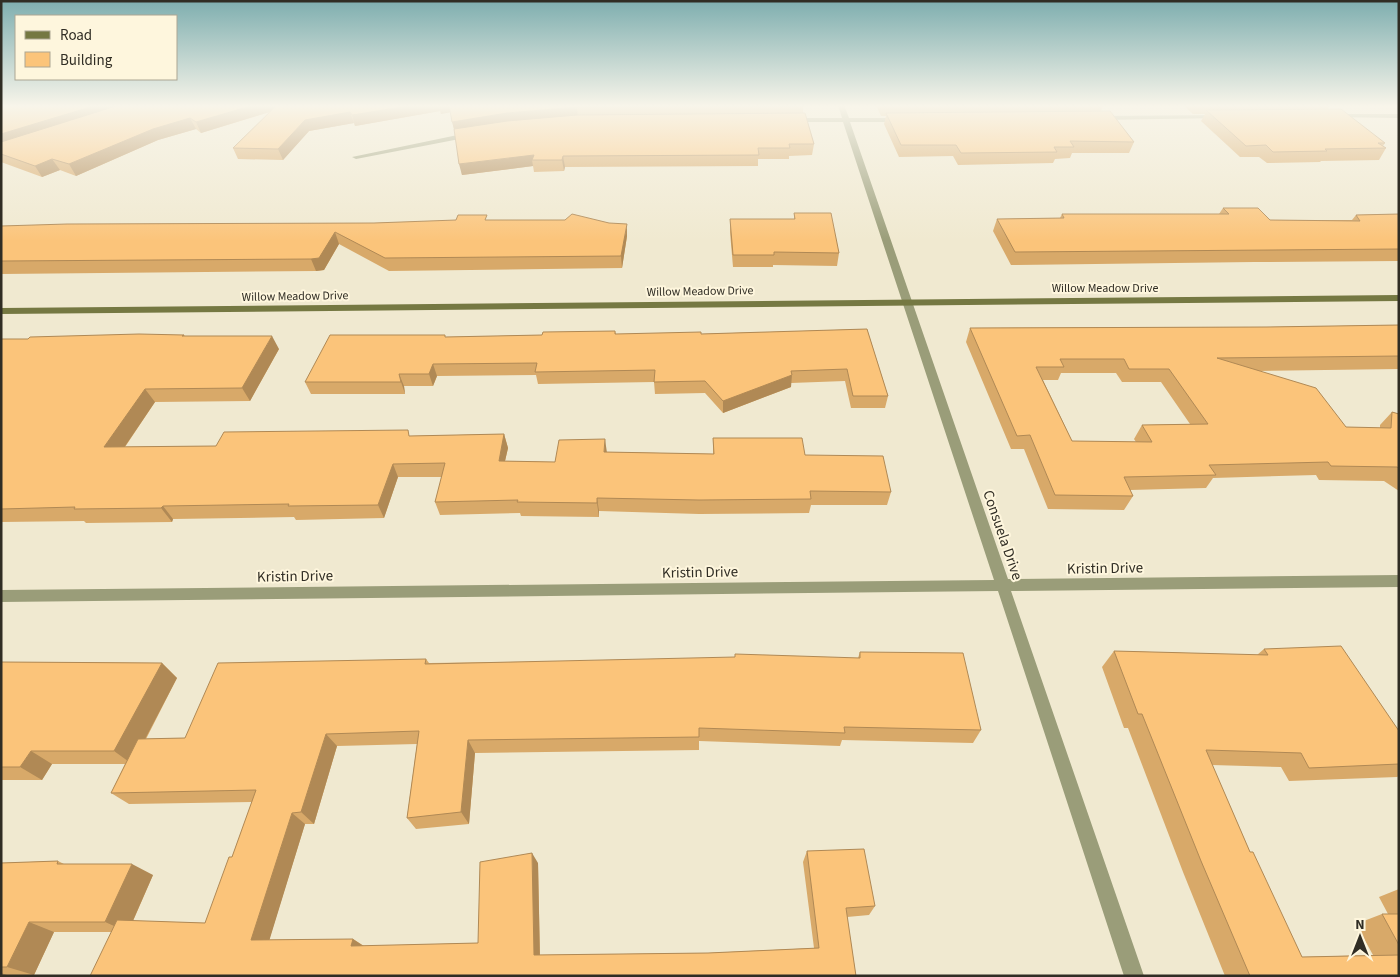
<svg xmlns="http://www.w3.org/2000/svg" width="1400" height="977" font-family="'Source Sans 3',sans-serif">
	<rect width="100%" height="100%" fill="#f0e9d0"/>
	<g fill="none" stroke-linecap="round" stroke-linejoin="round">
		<!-- street -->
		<path fill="#9a9d79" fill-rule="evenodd" d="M838,105h6l5,13h52l4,2 -4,2h-51l158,457 391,-4v12l-388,4 133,385h-20l-126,-385 -997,11v-12l993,-10 -151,-458h-52l-4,-2 4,-2h51z
			M1334,114h65v4l-67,-1v-2z
			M1219,115l2,1v2l-122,2 -4,-2 4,-2z
			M472,132l4,2 -1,2 -119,23 -4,-2z"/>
		<!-- secondary -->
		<path fill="#757842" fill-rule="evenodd" d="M1399,295v6l-1398,13v-6z"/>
	</g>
	<!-- wall -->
	<path fill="#d8a969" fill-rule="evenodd" d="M1,105h802v8l11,31 -2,11 -23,1v3h-31v7l-193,1 -1,4 -30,1 -1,-6 -71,9 -11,-63 -10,2 -1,-3 -85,15 -1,-3 -45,8 -26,29 -45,-1 -5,-11 37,-36 -69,21 -5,-4 -38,11 -82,36 -16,-6 -18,7 -41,-15z
		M876,105h227l-2,6 33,31 -5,11h-57l-2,5 -15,1 -2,4 -95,2 -5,-9 -54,1 -15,-33 2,-8h-5z
		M1183,105h147l-3,5 58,33 -2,3 3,2 -7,12 -58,1 -1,1 -53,1 -8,-6h-19l-39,-36 4,-7h-12z
		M1223,208l47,12h82l4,-5 43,-1v47l-145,1 -243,3 -18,-34 4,-12 63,-1 2,-4h157z
		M794,213l45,40 -2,13 -64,-1v2h-40l-3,-35v-13h64z
		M488,220l139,16 -5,32 -233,3 -50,-27 -15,26 -8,1 -315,3v-48l373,-3z
		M1399,325v44l-140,2 87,56 34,1v-3l12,-13 7,2v77l-15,-10 -65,-1 -3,-5 -103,3 -7,10 -76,2 3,6 -9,14 -76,-1 -24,-60h-13l-45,-107 4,-14 296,-1zM1061,373h55l6,9h39l29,42 -48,1 -8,14 2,3 -64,-1 -29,-61h15z
		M867,329l21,67 -3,12h-34l-6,-27 -54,2v4l-68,26 -18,-20 -50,1 -1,-12 -116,2 -2,-9 -99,1 -4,10h-29l1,8h-94l-6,-12 141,-45 96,-2 73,-4 1,3h85z
		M184,335l1,1 94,13 -29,52 -95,1 -30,45 91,-1 195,-10 93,-2 4,14 -3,13 50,1 52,-10 106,2v-16l92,17 86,37 -4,13h-76l-2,8 -110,1 -100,-3v6l-78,-1 -1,-3 -80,2 -5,-13 7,-25h-44l-14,41 -88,2 -2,-3 -121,2 -1,3 -86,1 -2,-2 -83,1v-183h27z
		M1264,649l135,82v45l-2,1 -108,4 -8,-14 -69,-2 38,87 52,105 71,-2 -17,-31 26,-10h6l-9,-17 20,-8v87h-174l-42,-104 -55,-144h-4l-22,-61 12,-16 143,4z
		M860,652l121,78 -8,13 -131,-3 -2,6 -141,-5v9l-224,3 -6,71 -53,5 -9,-11 10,-74 -80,2 -23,78h-9l-36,116 84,-1 11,7 114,-3 60,-80 2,92 168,-2 106,-5 -11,-86 4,-11 68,55 -6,9 -22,2 9,59 -744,-44h-58l-20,43 -33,1v-113l57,-2 6,3 89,11 -20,46 72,2 27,-66 20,-55 -123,2 -18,-11 14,-29h-73l-10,16h-41v-118l161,1 15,15 -31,61 39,-1 241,-79 3,4 429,-5z"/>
	<!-- shaded-wall -->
	<path fill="#b08955" d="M97,105h39l-135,42v-13z
		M254,105h38l-91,28 -5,-11z
		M415,105h23l2,6 -85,15 -3,-11z
		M439,105h11l1,7 -10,2z
		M577,107l1,11 -123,15 -3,-11 55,-9z
		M350,112l4,11 -45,8 -26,29 -5,-11 27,-29z
		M190,118l6,11 -38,11 -82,36 -7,-12 84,-35z
		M534,155l-2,5 1,6 -71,9 -3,-11z
		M563,156l2,11 -1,4 -2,-11z
		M52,159l8,11 -18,7 -7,-11z
		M627,224v12l-5,32 -1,-12z
		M335,232l4,12 -15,26 -8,1 -5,-12z
		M272,336l7,13 -29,52 -8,-13z
		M433,364l4,12 -4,10 -4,-12z
		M399,374l5,12 1,8 -4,-12z
		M792,375l-1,12 -68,26v-12z
		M145,389l10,13 -40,59 -11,-14z
		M504,434l4,14 -6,26 -3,-13z
		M605,439l2,14 -3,-1z
		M393,464l5,13 -14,41 -6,-13z
		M597,498l2,13v6l-2,-14z
		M163,506l10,13 -1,3 -11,-14z
		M162,663l15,15 -45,86 -18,-13z
		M326,734l11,12 -23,78 -13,-12z
		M468,740l7,13 -6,71 -8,-12z
		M31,751l21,13 -10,16 -22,-13z
		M292,813l13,11 -38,124 -16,-8z
		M532,853l6,10 2,100 -6,-8z
		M132,864l21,11 -25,57 -23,-10z
		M29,922l25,10 -20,43 -27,-8z
		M353,939l12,8 -14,-1z
		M1,973l9,3h-9z"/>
	<!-- building -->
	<path fill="#fbc47a" stroke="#b08955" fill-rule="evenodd" d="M1,105h96l-96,29z
		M119,105h135l-58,17 -6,-4 -37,11 -84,35 -17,-5 -17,7 -34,-12v-12z
		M277,105h138l-63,10 -2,-3 -45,8 -27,29 -45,-1z
		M449,105h354v1l-226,1 -70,6 -55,9z
		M1341,109l44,34h-7l8,5 -61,1 2,2 -54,1 -7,-7 -20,1 -40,-36z
		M1110,111l24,31 -64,-1 4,6h-20l3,5 -96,1 -5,-8h-55l-15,-32z
		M805,113l9,31h-25l1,4h-32l1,7 -196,1 -1,4h-30l2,-5 -75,9 -5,-35 53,-8 70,-6z
		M1223,208h35l12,12 90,1 -4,-6 43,-1v35l-384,3 -18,-33 67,-1 -2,-4h167z
		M794,213h37l8,40 -65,-1v3h-41l-3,-36h65z
		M572,214l37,9 18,1 -6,32 -236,2 -50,-26 -16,26 -8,1 -310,2v-35l66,-2 307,-1 82,-3 2,-5h29l-2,5h80z
		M1399,325v31l-182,2 99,30 30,39 45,1 1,-16 7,2v54l-2,-1 -66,-1 -3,-4 -119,3 7,10 -92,2 9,19 -78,-1 -25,-60 -13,1 -47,-108 296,-1zM1060,359h64l5,10h40l39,55 -66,1 10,17 -80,-1 -36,-74h28z
		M867,329l21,67h-35l-6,-27 -56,2 1,4 -69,26 -18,-20 -51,1 1,-12 -120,2 2,-9 -104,1 -4,10h-30l2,8h-96l25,-47h115v2l97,-2 1,-3 72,-1v3l86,-2v2z
		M139,334l45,1 -2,1h90l-30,52 -97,1 -41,58 112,-1 8,-14 184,-2 1,6 95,-2 -5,27 56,1 4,-22 46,-1 -1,13 110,2 -1,-16h89l3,17 78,1 8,36 -81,-1 1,8 -112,1 -102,-2v5l-80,-1 1,-2 -83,2 10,-39 -52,1 -15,41 -90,1 1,-2 -126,2 -2,2 -87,1 1,-2 -74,2v-170h27l2,-2z
		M1341,646l58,85v33l-90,4 -8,-15 -95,-3 44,102h3l49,105 97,-2v21h-149l-49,-115 -59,-147h-4l-24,-63 154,4 -4,-6z
		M860,652l103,1 18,77 -137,-3 1,6 -146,-5v9l-231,3 -7,72 -54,6 12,-87 -93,3 -25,78 -9,1 -41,127 102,-1 -2,7 127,-3 2,-81 52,-9 2,102 174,-2 111,-5 -12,-97 57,-2 11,57 -29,2 10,68h-766l27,-56 88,3 24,-66h3l24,-67 -145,3 27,-54 47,-1 33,-75 208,-4 -1,5 310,-7v-3l125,4z
		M1,662l161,1 -48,88h-83l-11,16h-19z
		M58,861l-1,3h75l-27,58h-76l-22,45h-6v-104z
		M1382,914h17v31z"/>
	<!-- sky -->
	<linearGradient id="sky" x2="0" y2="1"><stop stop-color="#7eaeaf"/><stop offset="0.44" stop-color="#f8f5ea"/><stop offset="1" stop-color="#f8f5ea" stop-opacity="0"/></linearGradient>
	<rect width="1400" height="241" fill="url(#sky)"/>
	<g text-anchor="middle" stroke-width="4" stroke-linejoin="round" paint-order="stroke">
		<!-- far-street labels -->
		<g font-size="12" fill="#302d24" stroke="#fef6dd">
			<text x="1105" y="292">Willow Meadow Drive</text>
			<text transform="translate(700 291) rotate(-1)" y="4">Willow Meadow Drive</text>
			<text transform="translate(295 296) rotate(-1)" y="4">Willow Meadow Drive</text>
		</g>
		<!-- street labels -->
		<g font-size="15" fill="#302d24" stroke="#fef6dd">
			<text transform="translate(1003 535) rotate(71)" y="5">Consuela Drive</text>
			<text transform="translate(1105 568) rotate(-1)" y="5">Kristin Drive</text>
			<text transform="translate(700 572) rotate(-1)" y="5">Kristin Drive</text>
			<text transform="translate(295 576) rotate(-1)" y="5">Kristin Drive</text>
		</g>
	</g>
	<!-- border -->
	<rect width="1400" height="977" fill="none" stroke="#302d24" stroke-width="5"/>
	<!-- legend -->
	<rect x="15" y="15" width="162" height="65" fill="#fef6dd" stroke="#aca693"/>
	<rect x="25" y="31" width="25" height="8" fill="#757842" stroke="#aca693"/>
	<text x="60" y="40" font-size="15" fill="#302d24">Road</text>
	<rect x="25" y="52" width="25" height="15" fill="#fbc47a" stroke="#aca693"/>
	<text x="60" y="65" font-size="15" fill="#302d24">Building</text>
	<!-- north arrow -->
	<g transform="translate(1360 937)" stroke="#fef6dd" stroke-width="4" paint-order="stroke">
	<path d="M0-4L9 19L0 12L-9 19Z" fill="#302d24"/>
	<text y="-8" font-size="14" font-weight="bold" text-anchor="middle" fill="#302d24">N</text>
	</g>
</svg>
